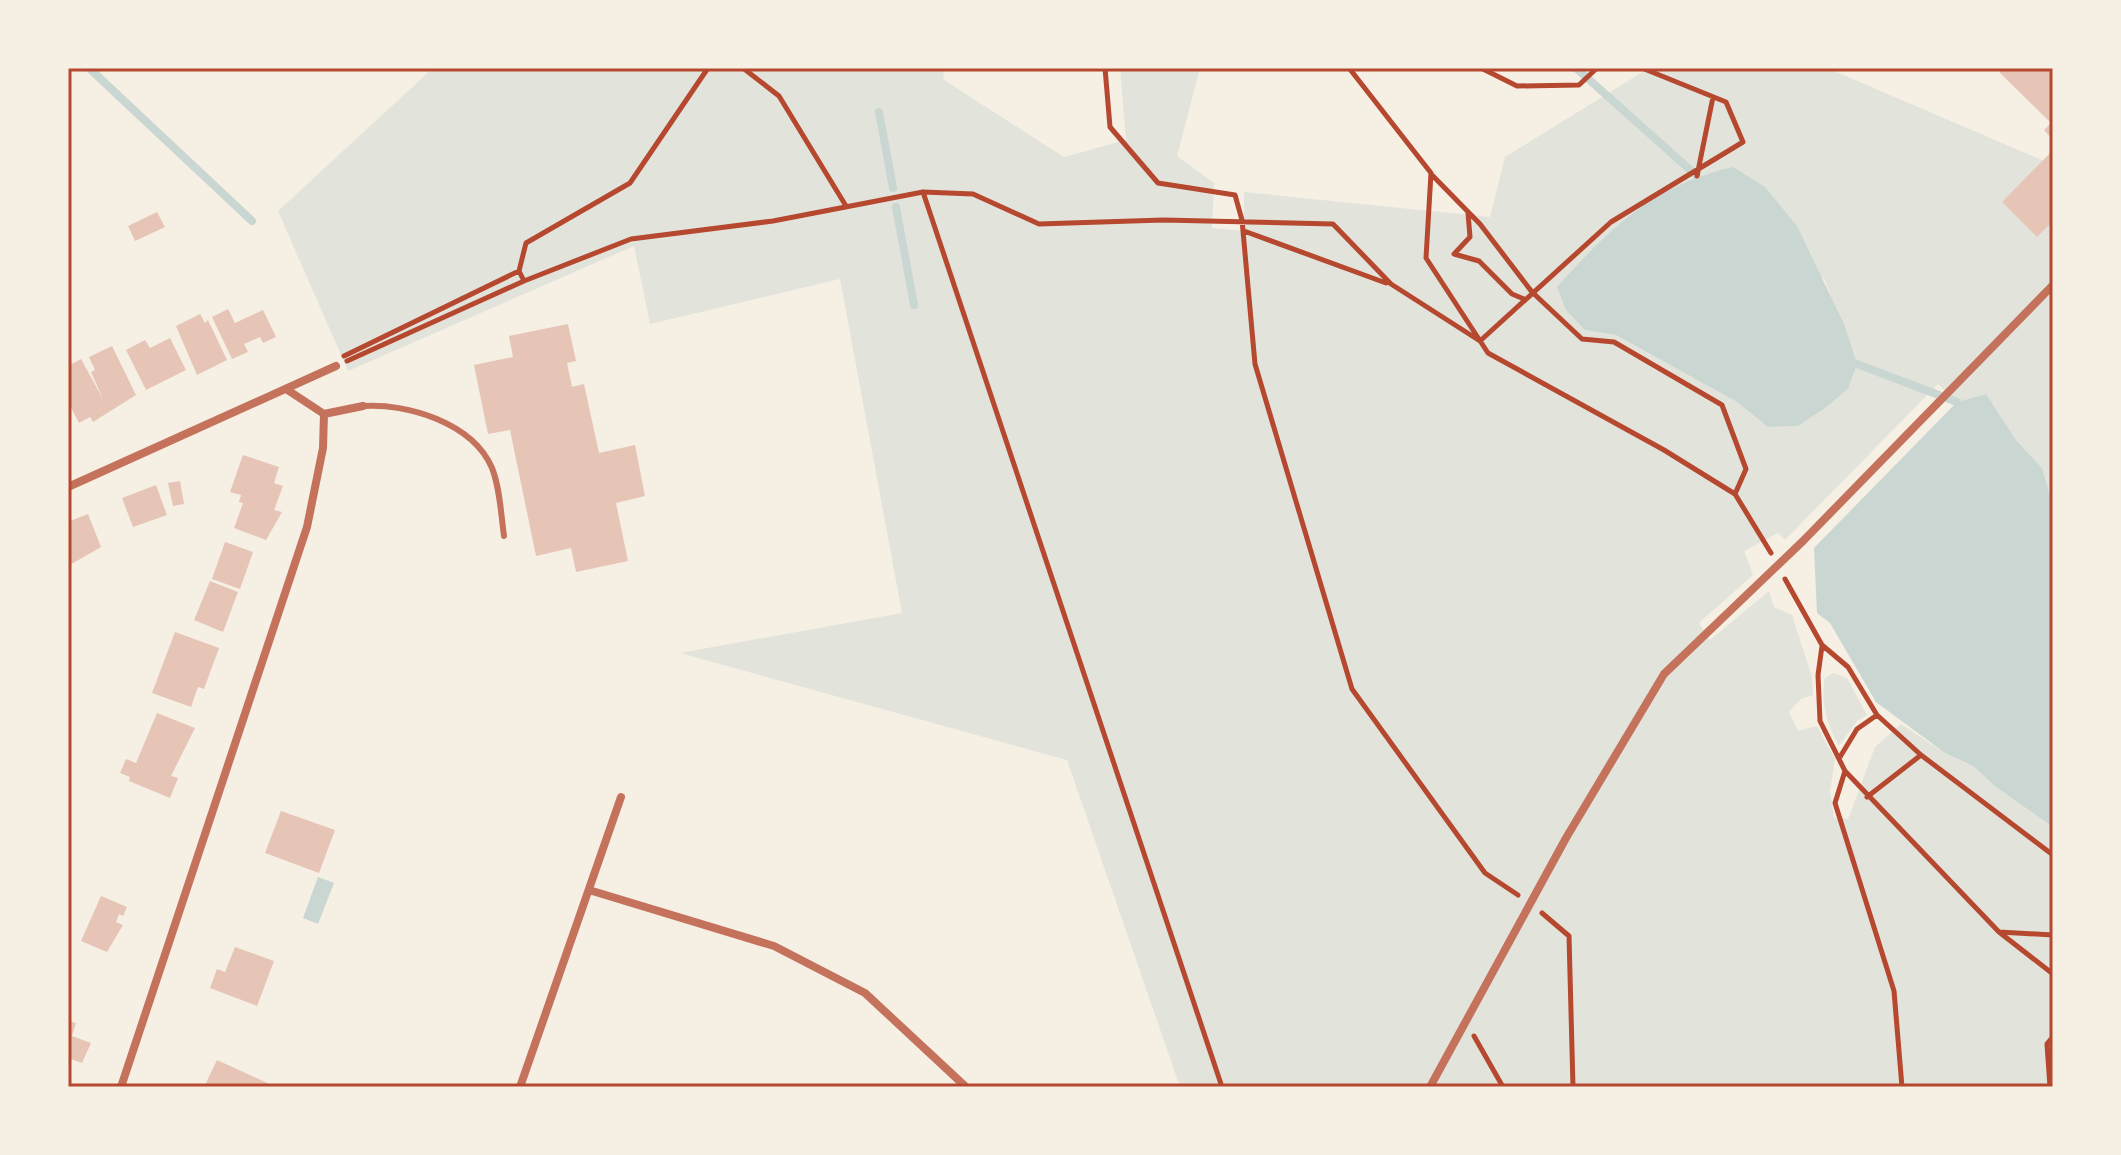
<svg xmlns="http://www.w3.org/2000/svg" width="2121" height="1155" font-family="Karla,sans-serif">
	<rect width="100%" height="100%" fill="#f6efe4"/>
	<!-- green -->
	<path fill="#e2e4dc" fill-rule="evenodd" d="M433,68h510l1,12 120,77 62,-17 -6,-72h80l-23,88 37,27 -2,45 32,3v-39l246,25 15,-60 144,-89h178l226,97v340l-11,-37 -26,-28 -30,-46 -29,8 -19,-18 -153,156 -7,-7 -34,18 9,24 -54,48 11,17 59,-49 5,16 18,8 20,62 1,18 -12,4 -12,13 9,19 19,-5 18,33 -5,32 4,27 14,1 27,-72 26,-23 44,29 28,13 23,21 57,40v260h-873l-113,-327 -387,-107 222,-40 -62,-334 -190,45 -16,-78 -286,125 -70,-160zM1824,278l32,86 -8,25 -50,37 -30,1 -31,-25 -121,-67 -31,-5z
		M1833,673l14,5 20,37 -10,6 -18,25c-12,-23 -19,-42 -14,-68z"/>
	<!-- water -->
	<path fill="#c9d6d2" d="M1733,167l32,20 32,39 47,98 13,40 -9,25 -23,19 -27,18 -30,1 -31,-25 -121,-67 -31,-5 -19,-20 -9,-23c54,-60 96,-101 176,-120z
		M1986,394l30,46 26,28 11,37v322l-57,-40 -23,-21 -28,-13 -69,-51 -46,-79 -13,-10 -3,-65 143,-146z
		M318,877l16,6 -16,41 -15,-6z"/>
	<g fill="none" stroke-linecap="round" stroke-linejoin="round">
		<!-- stream -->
		<path stroke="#c9d6d2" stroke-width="8" d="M89,68l163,153
			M1576,68l121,108
			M879,112l14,76
			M896,207l18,98
			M1857,364l100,38"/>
	</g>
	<!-- building -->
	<path fill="#e6c5b7" d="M2001,68h52v72l-9,-10 7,-7 -51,-50z
		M2053,150v71l-16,16 -35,-35z
		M157,212l8,15 -30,14 -7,-15z
		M228,309l7,14 28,-13 13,27 -13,6 -3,-6 -16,7 4,8 -16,7 -20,-42z
		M200,314l5,9 3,-3 19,40 -30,15 -21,-49z
		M568,324l8,37 -9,2 5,24 12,-3 15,69 36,-8 10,51 -29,7 12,58 -52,11 -5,-24 -35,8 -26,-126 -22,4 -14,-69 39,-8 -4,-21z
		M170,338l16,32 -40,20 -20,-40 19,-10 5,8z
		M112,346l24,49 -43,27 -3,-5 -11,6 -11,-21v-36l13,-7 22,40 -12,-27 4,-2 -6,-13z
		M243,455l36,12 -5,16 9,3 -9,24 8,2 -16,28 -32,-12 9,-25 -4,-1 2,-7 -11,-3z
		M180,481l4,23 -11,2 -5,-23z
		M156,485l11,30 -34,12 -11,-29z
		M88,514l13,33 -33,19v-50l2,5z
		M225,542l28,10 -13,37 -28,-10z
		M210,581l28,11 -15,40 -29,-12z
		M175,632l44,16 -15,41 -6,-2 -7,20 -39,-14z
		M157,713l38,15 -24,48 7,2 -8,20 -41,-17 1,-4 -10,-4 6,-14 10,4z
		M281,811l54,19 -16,43 -54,-20z
		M101,896l26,11 -4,9 -4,-2 -3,8 7,3 -16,27 -26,-11z
		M235,947l39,14 -17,45 -47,-18 7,-19 8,3z
		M68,1021l8,2 -4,13 19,7 -9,20 -14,-5z
		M217,1060l59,27h-72z"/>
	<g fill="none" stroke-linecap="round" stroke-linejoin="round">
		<!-- path -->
		<path stroke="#b5482f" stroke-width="5" d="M743,68l36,28 67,110
			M1105,68l5,59 48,56 77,12 7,25 13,144 97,325 133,184 33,22
			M1349,68l82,105 -5,85 62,95 176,97 71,44 36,59
			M1481,68l36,18 62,-1 18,-17
			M1432,175l48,49 52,68 50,47 32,3 108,63 24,64 -11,25
			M1697,176l16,-79
			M923,192l299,895
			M1468,213l2,24 -16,17 25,7 33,33 12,5
			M1244,231l142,52
			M524,281l-5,-10 7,-28 104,-60 78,-115
			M1480,341l131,-119 132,-80 -17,-40 -84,-34
			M344,356l175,-85
			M347,361l177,-80 107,-42 142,-18 150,-29 50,2 66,30 124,-4 170,4 58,60 89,57
			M1785,579l37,66 26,22 29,48 44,40 132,100
			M1822,646l-4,29 2,46 25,50 154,161 54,42
			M1840,757l17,-28 20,-14
			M1845,771l-10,32 59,188 8,96
			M1867,797l54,-42
			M1542,913l27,23 4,151
			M1999,932l54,3
			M1474,1036l29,51
			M2050,1087l-3,-43 6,-7"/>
		<!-- service -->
		<path stroke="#c5725c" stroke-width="6" d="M363,406c44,-3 110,17 129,62 8,20 9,47 12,68"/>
		<!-- minor -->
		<path stroke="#c5725c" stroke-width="8" d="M286,389l38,25 39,-8
			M68,487l268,-121
			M589,890l185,56 91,47 101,94
			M121,1087l186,-560 16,-79 1,-34
			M520,1087l101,-290
			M1430,1087l136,-249 98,-164 139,-133 250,-256"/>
	</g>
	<!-- border -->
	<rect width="2121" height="1155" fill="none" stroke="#f6efe4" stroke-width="140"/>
	<rect x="70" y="70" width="1981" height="1015" fill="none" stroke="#b5482f" stroke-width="3"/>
</svg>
